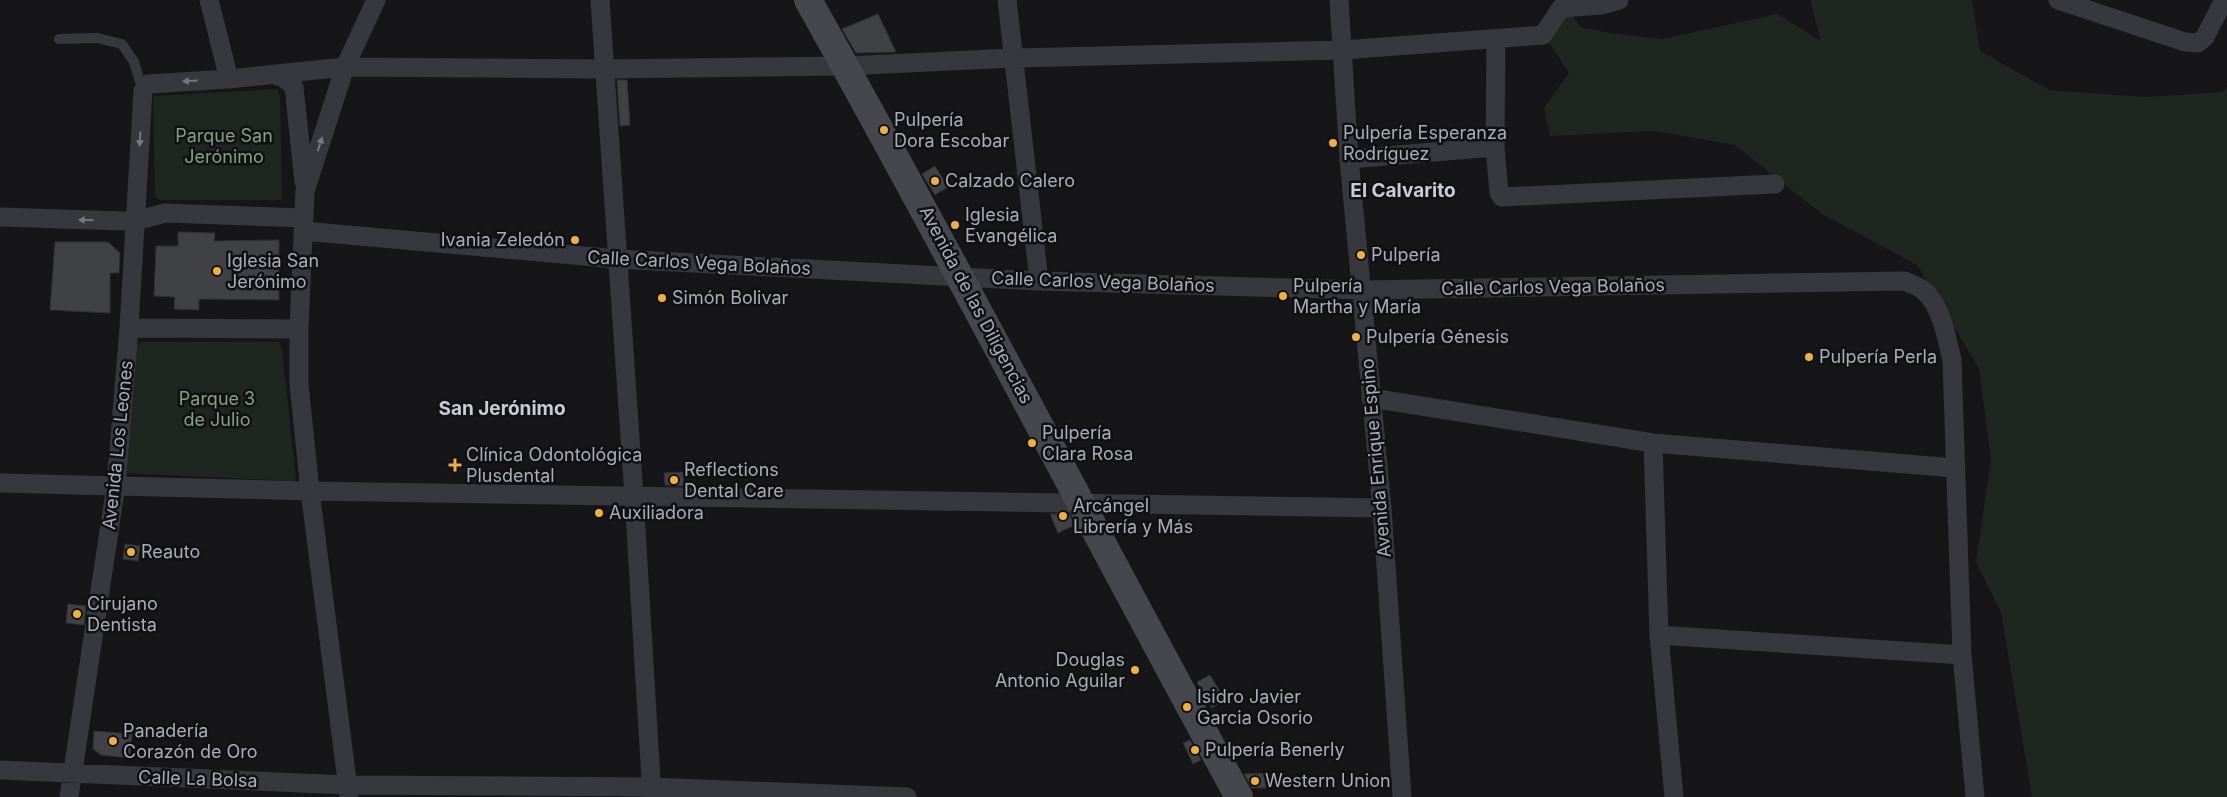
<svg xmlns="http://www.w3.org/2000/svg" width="2227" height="797" font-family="Inter,sans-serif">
	<rect width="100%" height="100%" fill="#161618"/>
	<!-- green -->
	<path fill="#1e261f" d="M1810,0h162l8,51 69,39 96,7 78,-5 4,-6v711h-195l-31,-185 -25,-50 15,-103 -12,-90 -62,-104 -95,-51 -87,-69 -81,-14 -104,5 -6,-28 25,-35 -23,-35 24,-28 10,17 30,6 53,6 114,-25 44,27z
		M277,89l3,6 2,102 -1,3h-120l-6,-3 -2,-97 2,-4z
		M143,342h136l3,7 14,130 -2,2 -168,-8 10,-126 2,-4z"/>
	<!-- building -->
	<path fill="#404145" stroke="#303034" d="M878,14l18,38 -40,1 -14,-24z
		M617,80h10l3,45 -10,1z
		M935,166l13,21 -13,8 -13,-21z
		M178,232l37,1 -1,8 65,-1v60l-80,-1v11l-25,-1 1,-12 -21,-1 2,-50h22z
		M55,242h53l12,11 -1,20h-9v40l-60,-3z
		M683,472l1,14 -19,-1 -1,-12z
		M1050,514h19l6,11 -17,8z
		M125,544l15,2 -2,15 -15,-2z
		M68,604l18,2 -2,19 -18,-2z
		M1210,675l15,25 -13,8 -15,-26z
		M94,731l38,3 -2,24 -29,-3 -8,-6z
		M1190,740l11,20 -8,4 -10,-21z
		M1265,773l1,15h-14l-8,-14z"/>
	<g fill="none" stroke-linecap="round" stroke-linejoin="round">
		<!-- lane -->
		<path stroke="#37383d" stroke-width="10" d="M59,39l38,-1 25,6 12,18 9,29"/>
		<!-- street -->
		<path stroke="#37383d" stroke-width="19" d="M209,0l20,79
			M600,0l34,496 18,301
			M1007,0l32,281
			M1339,0l10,159 33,349 20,289
			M2058,0l127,42 13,1 7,-6 19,-37
			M1496,39l-1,108 4,46 3,4 273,-13
			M274,75l10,3 10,9 10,95
			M1349,159l146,-12
			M0,217l124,4h11l30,-8 139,5
			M303,231l314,28 422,22 323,9 543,-9c6,3 13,5 18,9 18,14 24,49 29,70l10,295 13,142
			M129,328l170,1
			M1371,398l282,45 302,25
			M1653,443l6,192 15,162
			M0,483l310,8 1072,17
			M1659,635l303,20
			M0,770l348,15 303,2 256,10
			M349,796l-39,-305 -11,-107v-55l6,-138 40,-124 31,-67
			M69,797l47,-312 13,-157 14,-237 5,-7 81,-5 116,-12 260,2 240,-3 168,-8 330,-8 200,-15 18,-27 40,-3 18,-5"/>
		<!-- secondary -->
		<path stroke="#45474d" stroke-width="28" d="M808,0c148,263 286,532 431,797"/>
	</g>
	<!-- one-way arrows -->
	<defs><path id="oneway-solid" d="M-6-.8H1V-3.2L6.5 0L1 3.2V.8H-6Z" transform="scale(1.25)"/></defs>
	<g fill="#757881">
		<use href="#oneway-solid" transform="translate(190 81) rotate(177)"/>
		<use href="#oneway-solid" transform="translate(140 139) rotate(93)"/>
		<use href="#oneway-solid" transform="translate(320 144) rotate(-72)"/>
		<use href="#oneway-solid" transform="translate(86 220) rotate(-178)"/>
	</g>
	<!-- markers -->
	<g fill="#f2b134" stroke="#111113" stroke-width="2">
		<circle cx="884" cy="130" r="5"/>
		<circle cx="1333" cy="143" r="5"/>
		<circle cx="935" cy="181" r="5"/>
		<circle cx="955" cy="225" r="5"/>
		<circle cx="575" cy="240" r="5"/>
		<circle cx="1361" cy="255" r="5"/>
		<circle cx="217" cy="271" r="5"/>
		<circle cx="1283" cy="296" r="5"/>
		<circle cx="662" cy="298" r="5"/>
		<circle cx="1356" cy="337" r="5"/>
		<circle cx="1809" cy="357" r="5"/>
		<circle cx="1032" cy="443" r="5"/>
		<path d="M452.5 457.5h5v5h5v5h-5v5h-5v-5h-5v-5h5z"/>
		<circle cx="674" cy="480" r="5"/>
		<circle cx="599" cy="513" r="5"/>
		<circle cx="1063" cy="516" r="5"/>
		<circle cx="131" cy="552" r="5"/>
		<circle cx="77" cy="614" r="5"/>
		<circle cx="1135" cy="670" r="5"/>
		<circle cx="1187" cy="707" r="5"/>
		<circle cx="113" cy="741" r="5"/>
		<circle cx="1195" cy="750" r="5"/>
		<circle cx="1255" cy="781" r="5"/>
	</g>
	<g text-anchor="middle" stroke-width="5" stroke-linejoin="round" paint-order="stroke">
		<!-- poi labels -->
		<g font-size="18" fill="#a8adb8" stroke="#111113" text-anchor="start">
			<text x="894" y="126">Pulpería<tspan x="894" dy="21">Dora Escobar</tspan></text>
			<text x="1343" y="139">Pulpería Esperanza<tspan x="1343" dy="21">Rodríguez</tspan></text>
			<text x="945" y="187">Calzado Calero</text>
			<text x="965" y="221">Iglesia<tspan x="965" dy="21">Evangélica</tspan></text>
			<text x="565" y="246" text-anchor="end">Ivania Zeledón</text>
			<text x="1371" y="261">Pulpería</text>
			<text x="227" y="267">Iglesia San<tspan x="227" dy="21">Jerónimo</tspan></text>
			<text x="1293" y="292">Pulpería<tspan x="1293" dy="21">Martha y María</tspan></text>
			<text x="672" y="304">Simón Bolivar</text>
			<text x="1366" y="343">Pulpería Génesis</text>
			<text x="1819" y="363">Pulpería Perla</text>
			<text x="1042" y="439">Pulpería<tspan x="1042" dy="21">Clara Rosa</tspan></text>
			<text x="466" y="461">Clínica Odontológica<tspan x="466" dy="21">Plusdental</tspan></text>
			<text x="684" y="476">Reflections<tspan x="684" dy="21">Dental Care</tspan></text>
			<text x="1073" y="512">Arcángel<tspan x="1073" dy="21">Librería y Más</tspan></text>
			<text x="609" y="519">Auxiliadora</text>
			<text x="141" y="558">Reauto</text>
			<text x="87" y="610">Cirujano<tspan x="87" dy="21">Dentista</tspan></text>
			<text x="1125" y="666" text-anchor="end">Douglas<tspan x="1125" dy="21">Antonio Aguilar</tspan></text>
			<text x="1197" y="703">Isidro Javier<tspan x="1197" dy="21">Garcia Osorio</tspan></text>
			<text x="123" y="737">Panadería<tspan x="123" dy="21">Corazón de Oro</tspan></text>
			<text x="1205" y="756">Pulpería Benerly</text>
			<text x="1265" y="787">Western Union</text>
		</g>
		<!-- park labels -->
		<g font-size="18" fill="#7fa381" stroke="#111113">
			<text x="224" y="142">Parque San<tspan x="224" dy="21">Jerónimo</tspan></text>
			<text x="217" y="405">Parque 3<tspan x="217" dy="21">de Julio</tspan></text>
		</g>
		<!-- street labels -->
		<g font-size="18" fill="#a8adb8" stroke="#111113">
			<text transform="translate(699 263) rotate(3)" y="6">Calle Carlos Vega Bolaños</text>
			<text transform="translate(1103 282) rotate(2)" y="6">Calle Carlos Vega Bolaños</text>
			<text transform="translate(1553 287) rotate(-1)" y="6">Calle Carlos Vega Bolaños</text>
			<text transform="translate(976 305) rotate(62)" y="6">Avenida de las Diligencias</text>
			<text transform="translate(118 445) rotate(-84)" y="6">Avenida Los Leones</text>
			<text transform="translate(1376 458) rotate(-95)" y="6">Avenida Enrique Espino</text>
			<text transform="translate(198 779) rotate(2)" y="6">Calle La Bolsa</text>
		</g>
		<!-- neighbourhood labels -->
		<g font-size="19" font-weight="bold" fill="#c9ccd4" stroke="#111113">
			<text x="1403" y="197">El Calvarito</text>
			<text x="502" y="415">San Jerónimo</text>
		</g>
	</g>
</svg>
